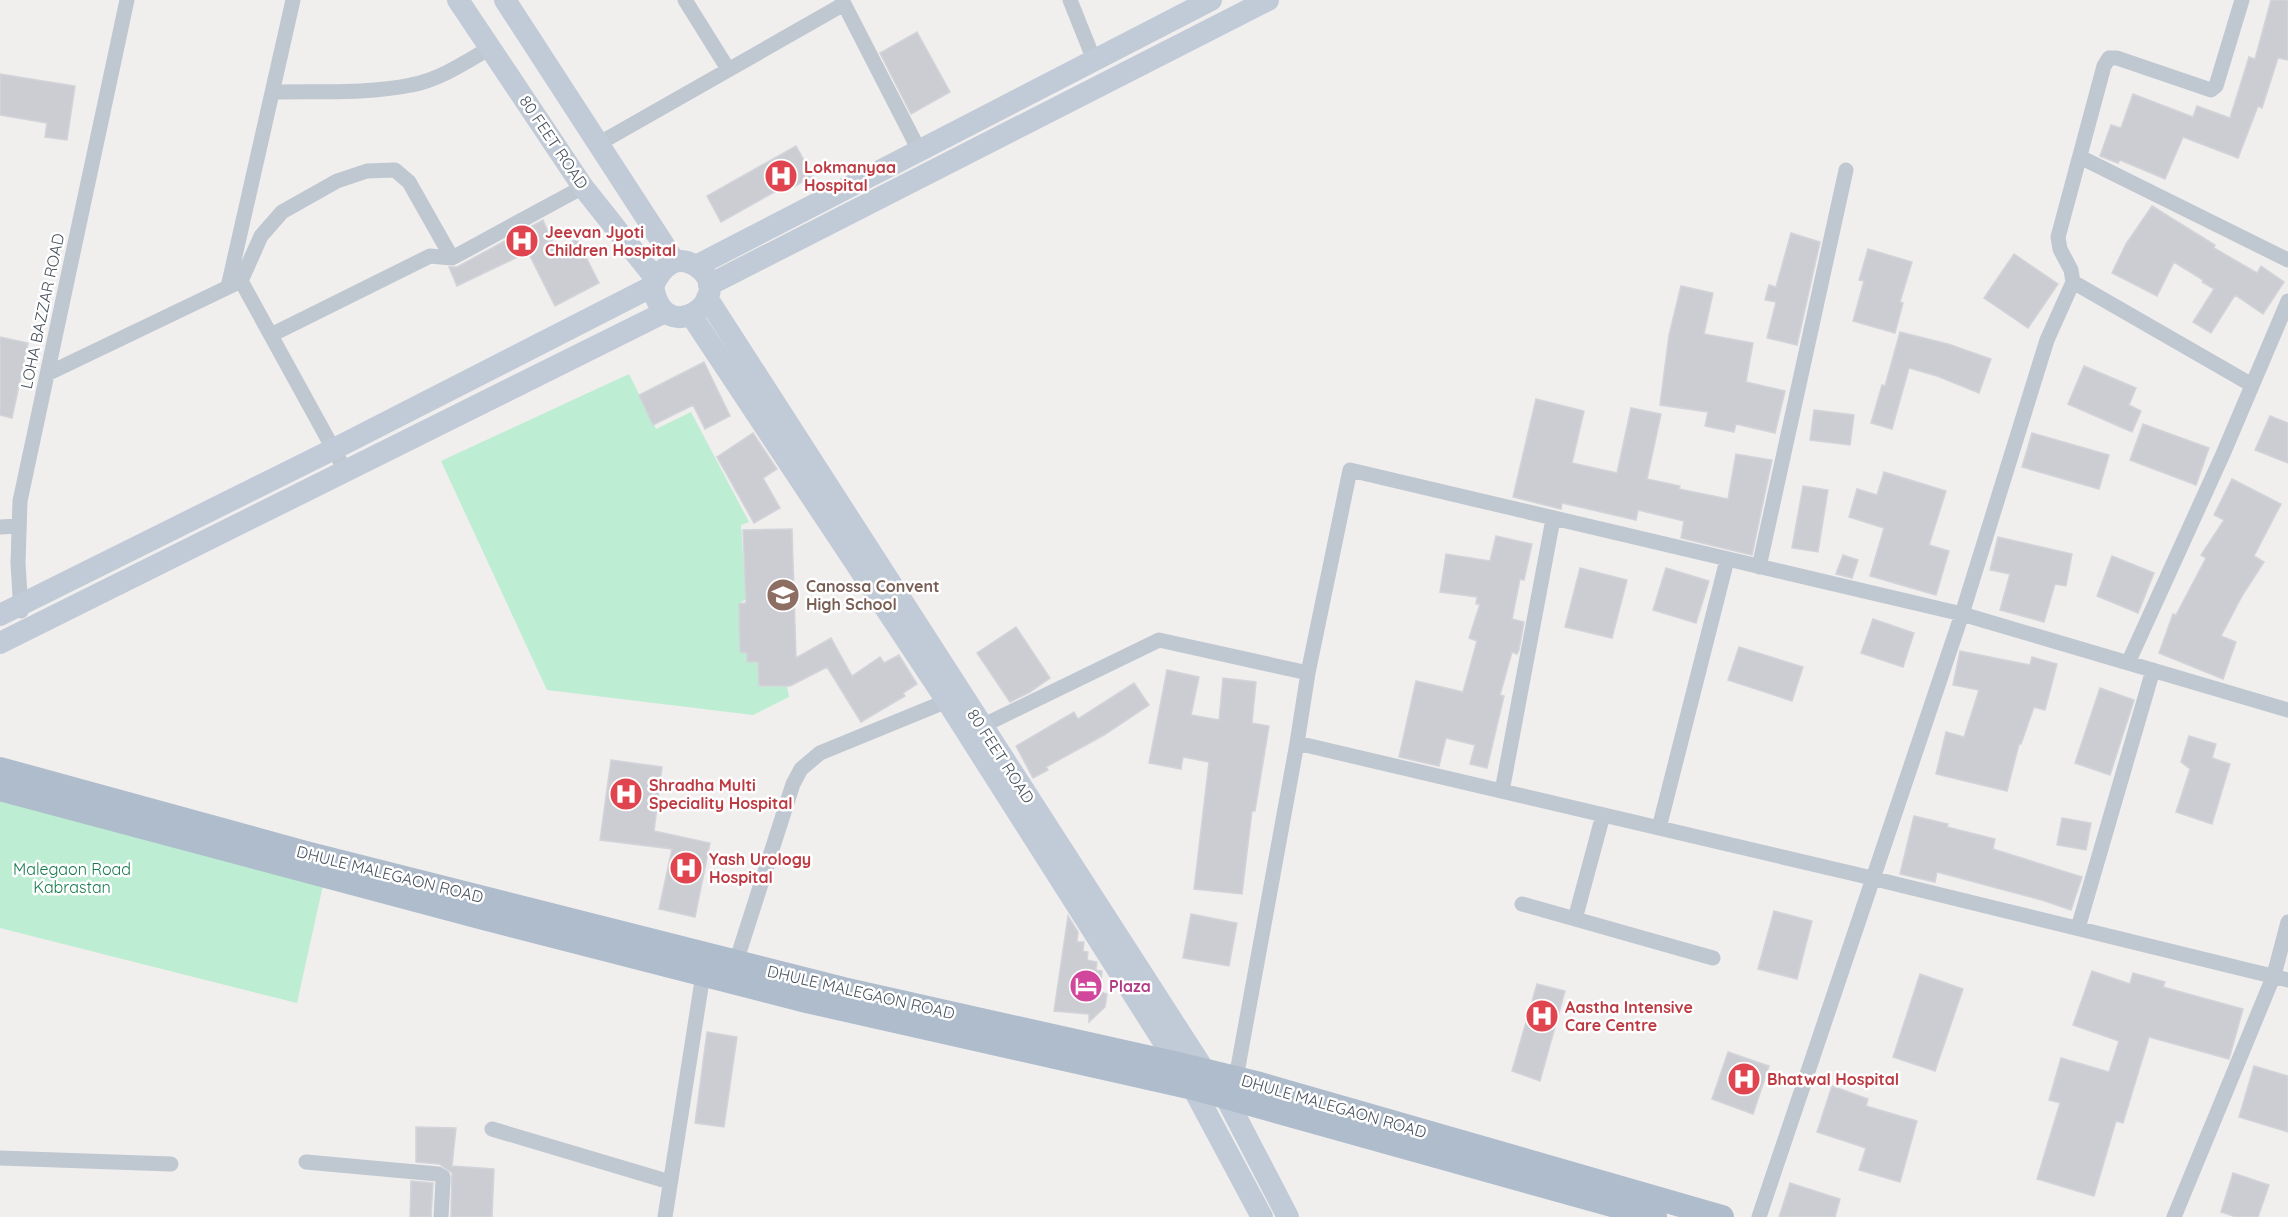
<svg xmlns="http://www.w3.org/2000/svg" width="2288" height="1217" font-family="Quicksand,sans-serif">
	<rect width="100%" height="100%" fill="#f1eeee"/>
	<!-- green -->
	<path fill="#bdedd2" d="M629,374l27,55 35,-17 58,110 -8,3 5,74 -7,5 1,48 7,1v9l20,1 -9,4 1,20 28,-1 2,11 -36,18 -206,-25 -106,-229z
		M0,791l325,85 -28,127 -297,-75z"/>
	<!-- building -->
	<path fill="#cbcdd3" stroke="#d2d4d9" stroke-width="1.5" d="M2271,0h17v60l-10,-2 -16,50 -4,-2 -20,52 -55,-21 -18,42 -45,-19 -2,3 -18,-7 11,-31 10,3 12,-34 60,23 4,-11 33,12 19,-61 6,2z
		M917,32l33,60 -39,22 -31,-61z
		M0,74l75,12 -8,54 -22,-3 2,-14 -47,-8z
		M796,146l17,30 -25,14 -3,-4 -64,36 -14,-26z
		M2152,206l63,39 -1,3 43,25 4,-7 23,16 -21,32 -28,-19 -24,38 -18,-11 21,-33 -12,-7 1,-2 -29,-18 -17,34 -45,-23 14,-29z
		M543,220l13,30 21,-11 22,44 -44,23 -27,-54 -71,34 -8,-19h8z
		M1791,233l29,9 -23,103 -30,-7 9,-36 -11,-2 4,-15 7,2z
		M1868,249l44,13 -12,40 3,1 -8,30 -42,-12 11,-40 -5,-1z
		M2014,254l44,30 -30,44 -44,-30z
		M1681,286l32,7 -9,41 49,9 -7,39 39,9 -10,42 -39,-9 -2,8 -29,-6 3,-14 -48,-7 9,-70z
		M1900,332l48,12 43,15 -12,34 -42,-17 -28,-8 -17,61 -21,-6 11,-38 3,1z
		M0,337l28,6 -16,75 -12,-3z
		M704,362l26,54 -25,13 -12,-24 -40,20 -14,-30z
		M2084,366l52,22 -7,17 12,6 -9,21 -64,-28z
		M1536,399l48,12 -12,52 45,10 14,-65 30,6 -14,65 33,7 -1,3 49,10 8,-45 36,6 -20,95 -71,-17 3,-17 -46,-11 -2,10 -74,-17 -1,6 -48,-12z
		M1814,410l40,5 -4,30 -40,-5z
		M2270,416l18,7v40l-33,-13z
		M2143,424l66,24 -13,37 -66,-25z
		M753,433l24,36 -14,9 17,30 -26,15 -37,-66z
		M2032,433l77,22 -10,34 -77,-22z
		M1884,472l62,19 -17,54 20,6 -13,44 -66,-19 14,-48 -35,-11 8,-28 20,6z
		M2232,479l49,25 -27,52 10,6 -22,34 -21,40 15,6 -13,37 -64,-26 14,-39 3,1 30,-57 -5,-3 23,-35 -10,-5z
		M1803,486l25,4 -10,62 -26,-4z
		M792,529l4,129 35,-20 21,38 28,-19 4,6 15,-8 18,29 -14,9 2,3 -44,26 -34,-55 -37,19h-31l-1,-24h-11v-9l-7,-1 -1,-48 7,-1 -3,-73z
		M1496,536l36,8 -8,36 -4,-1 -8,40 12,3 -5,28 -2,4 -5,-2 -12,43 4,1 -17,72 -17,-4 5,-19 -29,-7 -7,28 -40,-9 17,-76 47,11 14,-51 -8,-3 11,-34h-4l1,-7 -37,-5 6,-38 44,7z
		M1998,537l74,17 -6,32 -11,-2 -11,38 -44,-12 10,-36 -20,-4z
		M1843,555l15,5 -6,18 -16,-4z
		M2112,556l42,17 -16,40 -41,-17z
		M1580,568l47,12 -15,58 -47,-11z
		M1666,568l43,13 -13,42 -43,-13z
		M1873,619l41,14 -11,34 -42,-14z
		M1016,627l34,51 -20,14 -20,10 -33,-49z
		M1739,647l64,20 -11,34 -64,-21z
		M1960,651l70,14 2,-8 25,7 -12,46 -11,-3 -13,37h-2l-12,47 -71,-17 10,-42 18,5 15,-47 -26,-5z
		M1167,670l32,7 -8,38 28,5 4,-42 33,4 -4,41 17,3 -14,85h-3l-10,83 -48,-5 15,-127 -26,-5 -2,12 -32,-6z
		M1134,683l15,22 -45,30 -58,32 2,3 -15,8 -17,-32 58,-34 4,7z
		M2100,688l34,12 -24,75 -35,-12z
		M2189,736l27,8 -4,14 18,6 -18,60 -36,-12 14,-43 -9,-7z
		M611,760l51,7 -8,64 56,12 -15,74 -36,-8 13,-60 -72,-9z
		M1914,816l34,8 -1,3 48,12 -2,10 89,28 -11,33 -26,-9 -108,-29 -2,10 -35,-8z
		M2062,818l29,5 -5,27 -29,-5z
		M1774,911l38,10 -15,58 -39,-10z
		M1191,914l46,9 -8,43 -46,-8z
		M1068,916l10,16 -1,10h7l-1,9 5,1 -1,8 10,2 -1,8 6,1 -2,21 7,2 -2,13 -16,15v-8l-35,-3z
		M2092,971l38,13 3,-11 32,9 -2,5 80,22 -14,50 -80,-22 -26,86 -7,-2 -22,75 -57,-17 23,-76 -11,-3 12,-42 48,14 10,-31 -46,-16z
		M1920,974l43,15 -28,82 -42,-14z
		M1537,984l28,7 -25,90 -28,-10z
		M707,1032l30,5 -13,90 -29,-4z
		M1728,1052l41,14 -16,48 -41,-15z
		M2254,1066l34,10v56l-49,-15z
		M1832,1086l36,13 -2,7 51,15 -17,61 -41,-12 7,-22 -49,-16z
		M416,1127l40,1 -4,38 42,3 -2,48h-41l1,-44 -13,-9 -23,-2z
		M2233,1173l36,12 -11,32h-22l-15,-5z
		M411,1181l22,2 -2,34h-21z
		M1790,1183l50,16 -5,18h-56z"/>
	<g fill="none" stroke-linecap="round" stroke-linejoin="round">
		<!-- minor -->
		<path stroke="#bfc7d0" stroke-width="15" d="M685,0l43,69
			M842,0l77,150
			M1070,0l24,60
			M272,92c44,-1 97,2 139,-7 28,-5 55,-23 79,-37
			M598,144l246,-140
			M2080,157l208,103
			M241,281l20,-45 21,-24 55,-31 30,-10 28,-1 14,12 43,76 131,-71
			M2073,282l179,103
			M228,287l65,-287
			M271,335l159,-79 22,2
			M47,374l194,-93 105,191
			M0,527l18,-1
			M1759,567l87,-397
			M21,611l-3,-48 2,-62 107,-501
			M2128,663l95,-209 65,-153
			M1308,673l42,-203 612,144 326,96
			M982,726l177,-86 149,33 -11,70 558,131 433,106
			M1502,791l51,-272
			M1659,828l68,-268
			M1522,904l191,54
			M1575,919l28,-104
			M2078,928l75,-258
			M736,962l57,-178 8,-15 19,-16 127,-52
			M1236,1078l61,-335
			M492,1129l178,53
			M0,1158l171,6
			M306,1162l132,12 5,3v4l-2,36
			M665,1217l39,-249
			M1759,1217l203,-603 85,-274 26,-58 -2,-12 -11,-21 -2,-12 46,-171 5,-8h8l94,32 5,-4 26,-86
			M2174,1217l100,-242 14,-53"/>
		<!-- secondary -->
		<path stroke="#c1cad7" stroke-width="22" d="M458,0l125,187 73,92
			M505,0l170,262
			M696,266l515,-266
			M709,285l559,-285
			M707,298l497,772 21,26 63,121
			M691,315l256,386 246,387 69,129
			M0,615l334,-166 319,-163c9,-20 24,-34 46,-18 38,29 -35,84 -46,18
			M0,643l665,-331"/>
		<!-- primary -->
		<path stroke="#aebccc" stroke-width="24" d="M0,769l306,84 537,136 335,75 82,20 462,133
			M0,789l483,129 319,82 391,88 462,129"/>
	</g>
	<!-- icons -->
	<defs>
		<symbol id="hospital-disc" viewBox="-11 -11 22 22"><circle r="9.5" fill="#e0444e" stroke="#fff"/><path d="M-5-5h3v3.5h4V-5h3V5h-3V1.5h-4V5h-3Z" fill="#fff"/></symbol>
		<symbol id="school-disc" viewBox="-11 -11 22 22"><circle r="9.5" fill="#8d6e63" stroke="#fff"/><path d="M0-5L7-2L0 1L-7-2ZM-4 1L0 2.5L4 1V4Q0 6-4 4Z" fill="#fff"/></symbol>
		<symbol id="hotel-disc" viewBox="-11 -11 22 22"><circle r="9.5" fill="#d1479c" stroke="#fff"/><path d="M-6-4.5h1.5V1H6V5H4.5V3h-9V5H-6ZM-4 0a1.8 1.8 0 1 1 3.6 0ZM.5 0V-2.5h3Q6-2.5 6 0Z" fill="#fff"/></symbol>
	</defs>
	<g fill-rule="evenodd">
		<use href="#hospital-disc" x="762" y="157" width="38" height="38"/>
		<use href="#hospital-disc" x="503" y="222" width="38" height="38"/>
		<use href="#school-disc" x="764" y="576" width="38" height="38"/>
		<use href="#hospital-disc" x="607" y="775" width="38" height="38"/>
		<use href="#hospital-disc" x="667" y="849" width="38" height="38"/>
		<use href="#hotel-disc" x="1067" y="967" width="38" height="38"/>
		<use href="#hospital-disc" x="1523" y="997" width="38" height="38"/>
		<use href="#hospital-disc" x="1725" y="1060" width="38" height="38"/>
	</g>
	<g text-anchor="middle" stroke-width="5" stroke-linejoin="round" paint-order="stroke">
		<!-- street labels -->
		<g font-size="16" fill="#47505b" stroke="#fff">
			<text transform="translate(554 142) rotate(56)" y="6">80 FEET ROAD</text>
			<text transform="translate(42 311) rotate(-78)" y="6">LOHA BAZZAR ROAD</text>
			<text transform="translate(1001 756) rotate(57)" y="6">80 FEET ROAD</text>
			<text transform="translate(390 874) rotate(14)" y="6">DHULE MALEGAON ROAD</text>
			<text transform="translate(861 992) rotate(13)" y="6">DHULE MALEGAON ROAD</text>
			<text transform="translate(1334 1106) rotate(16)" y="6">DHULE MALEGAON ROAD</text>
		</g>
		<!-- health labels -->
		<g font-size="16" font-weight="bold" fill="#be3a42" stroke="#fff" text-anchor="start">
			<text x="804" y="173">Lokmanyaa<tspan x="804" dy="18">Hospital</tspan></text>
			<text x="545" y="238">Jeevan Jyoti<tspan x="545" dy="18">Children Hospital</tspan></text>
			<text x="649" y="791">Shradha Multi<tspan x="649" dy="18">Speciality Hospital</tspan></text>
			<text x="709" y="865">Yash Urology<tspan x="709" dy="18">Hospital</tspan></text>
			<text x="1565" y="1013">Aastha Intensive<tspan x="1565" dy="18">Care Centre</tspan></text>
			<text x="1767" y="1085">Bhatwal Hospital</text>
		</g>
		<!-- education labels -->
		<g font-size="16" font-weight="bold" fill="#785e54" stroke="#fff" text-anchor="start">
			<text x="806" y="592">Canossa Convent<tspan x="806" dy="18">High School</tspan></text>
		</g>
		<!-- park labels -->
		<g font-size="16" fill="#197a4f" stroke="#fff">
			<text x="72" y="875">Malegaon Road<tspan x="72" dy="18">Kabrastan</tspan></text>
		</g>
		<!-- hotel labels -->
		<g font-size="16" font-weight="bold" fill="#b23c85" stroke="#fff" text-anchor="start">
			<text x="1109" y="992">Plaza</text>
		</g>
	</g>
</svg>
